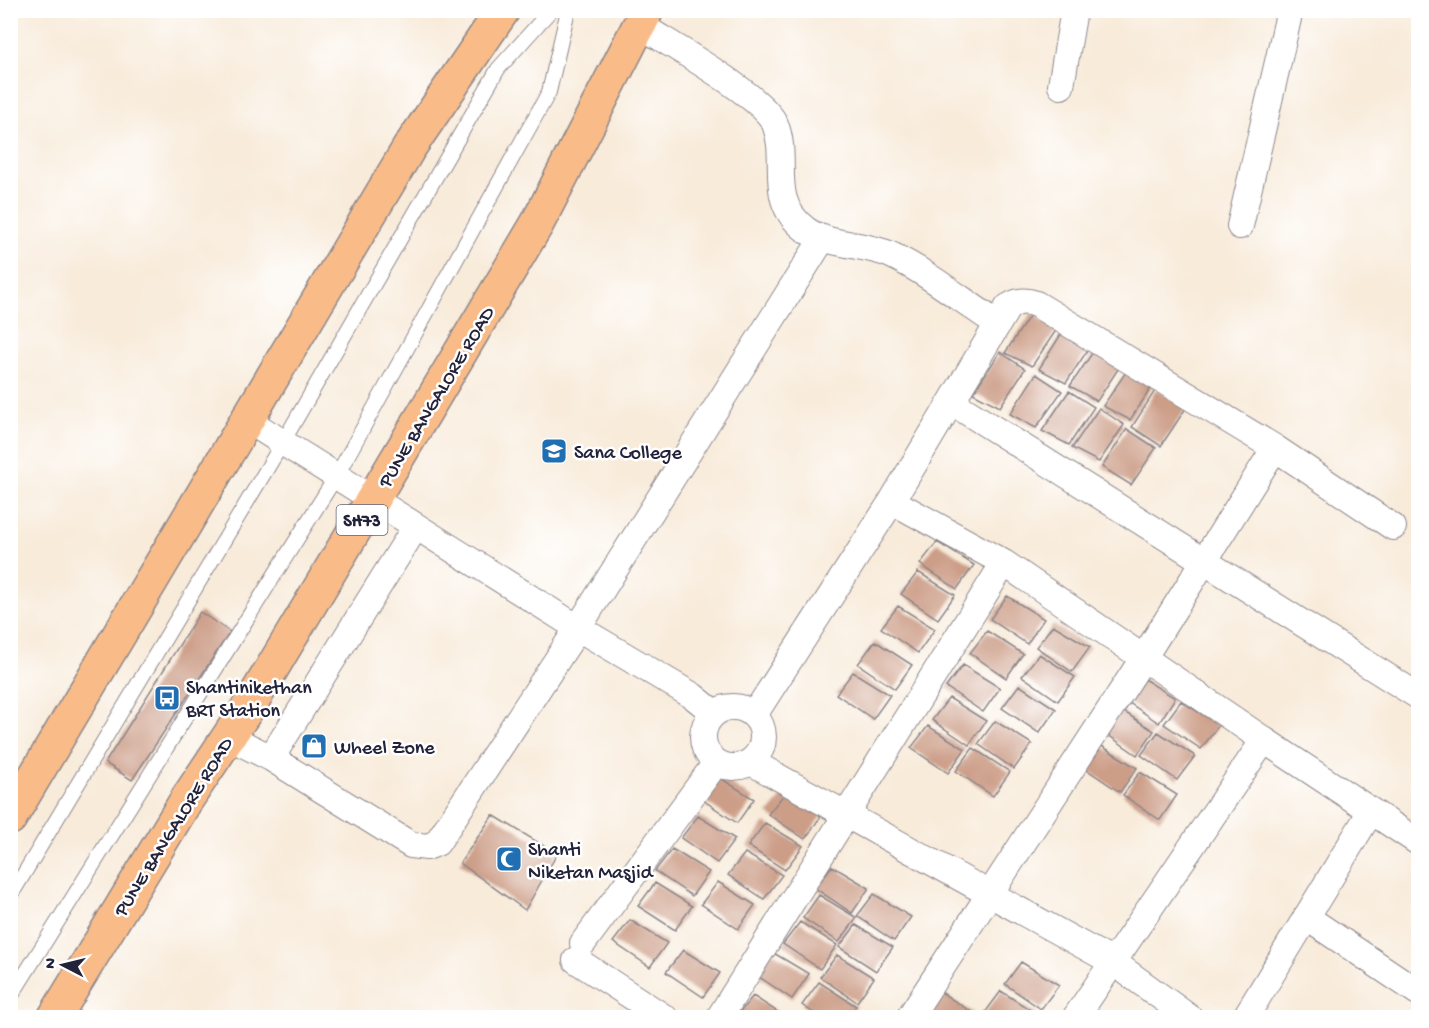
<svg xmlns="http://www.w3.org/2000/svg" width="1429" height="1028" font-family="'Gochi Hand',sans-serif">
	<rect width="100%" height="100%" fill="#fff"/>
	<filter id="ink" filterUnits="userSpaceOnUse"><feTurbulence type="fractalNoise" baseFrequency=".0167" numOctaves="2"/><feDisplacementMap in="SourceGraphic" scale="12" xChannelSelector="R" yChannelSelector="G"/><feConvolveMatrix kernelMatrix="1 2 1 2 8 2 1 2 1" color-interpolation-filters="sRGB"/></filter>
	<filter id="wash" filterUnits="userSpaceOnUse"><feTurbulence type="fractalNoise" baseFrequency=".008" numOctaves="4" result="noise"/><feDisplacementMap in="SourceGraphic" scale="24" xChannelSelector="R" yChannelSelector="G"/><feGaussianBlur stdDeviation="1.35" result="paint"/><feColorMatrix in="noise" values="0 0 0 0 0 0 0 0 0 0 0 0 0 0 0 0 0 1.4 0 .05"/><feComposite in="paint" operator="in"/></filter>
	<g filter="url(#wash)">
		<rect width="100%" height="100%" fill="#f8ebda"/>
		<g id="blocks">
			<!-- building -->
			<path fill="#cc9d87" d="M1032,312l25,17 -25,37 -27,-13z
				M1065,328l26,17 -25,38 -27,-14z
				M1097,346l25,17 -25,38 -27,-15z
				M1000,352l25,17 -25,38 -27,-14z
				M1130,366l25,16 -25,38 -27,-14z
				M1036,374l26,17 -26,37 -26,-14z
				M1156,389l30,19 -25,38 -29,-19z
				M1069,391l25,16 -25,38 -27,-14z
				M1099,408l25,17 -25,37 -27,-14z
				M1127,429l29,19 -25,37 -29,-18z
				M937,542l37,23 -17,24 -37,-25z
				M918,572l37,23 -17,24 -37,-25z
				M1007,596l37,23 -17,25 -37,-25z
				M898,606l37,23 -17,24 -37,-25z
				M200,612l30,20 -98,148 -27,-17z
				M1053,625l37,22 -18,25 -36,-25z
				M987,631l36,23 -17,24 -36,-25z
				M875,641l37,24 -17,24 -37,-25z
				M1039,654l36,23 -17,24 -36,-25z
				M963,665l37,23 -17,24 -37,-25z
				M853,672l37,23 -17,24 -37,-25z
				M1139,676l36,22 -16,25 -37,-25z
				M1019,685l37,24 -17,24 -37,-25z
				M949,698l37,23 -17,24 -37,-25z
				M1181,701l38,24 -18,24 -37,-25z
				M1118,708l36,23 -17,24 -36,-25z
				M995,721l37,23 -18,25 -36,-25z
				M928,726l37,23 -17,24 -37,-25z
				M1158,732l37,24 -18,24 -36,-25z
				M1100,745l37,23 -17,24 -37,-25z
				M973,748l37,24 -17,24 -37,-25z
				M1140,772l37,23 -17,25 -37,-25z
				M717,776l37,23 -17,24 -37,-25z
				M785,793l37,22 -17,24 -37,-25z
				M493,815l64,39 -32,56 -65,-47z
				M698,816l37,23 -18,24 -36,-25z
				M765,823l38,23 -18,24 -37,-24z
				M672,849l37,23 -17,24 -37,-25z
				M745,853l37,22 -18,24 -36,-24z
				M832,866l37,22 -17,25 -37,-25z
				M718,882l37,23 -17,24 -37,-25z
				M655,883l37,23 -17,24 -37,-24z
				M874,894l37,23 -17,24 -37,-25z
				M819,895l38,23 -18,24 -36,-24z
				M630,920l37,23 -17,24 -37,-25z
				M800,922l37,23 -17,24 -37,-25z
				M856,925l37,22 -17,24 -37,-24z
				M683,950l37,23 -17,24 -37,-25z
				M772,952l37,22 -17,25 -37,-25z
				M837,955l37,23 -17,24 -37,-25z
				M1021,962l38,23 -18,24 -36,-25z
				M819,982l37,24 -9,12h-26l-19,-13z
				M939,991l36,23 -2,4h-45l-6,-5z
				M1001,991l37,24 -2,3h-46l-6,-4z
				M753,996l34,22h-52z"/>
		</g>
	</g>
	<g filter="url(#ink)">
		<use href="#blocks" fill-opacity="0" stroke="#8d868a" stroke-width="1.5"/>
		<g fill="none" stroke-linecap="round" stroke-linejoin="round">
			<defs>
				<path id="lane" d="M10,897l273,-455 215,-373 53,-59
					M10,998l327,-523 212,-383 19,-82"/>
				<path id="street" d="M640,25c29,19 123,71 135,99 15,37 -9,75 30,105 21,17 60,14 86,26 36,17 73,47 107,69
					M1061,86l13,-76
					M1240,226l50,-216
					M953,403l465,293
					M247,420l331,208 115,68 21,17
					M892,501l112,62 260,177
					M703 737a30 30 0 1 1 60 0a30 30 0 1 1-60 0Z
					M754,715l138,-214 116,-194c10,-6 16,-7 28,-3l239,144 118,79
					M229,737l42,21 140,87 16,2 10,-4 141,-215 245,-390
					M271,758l145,-232
					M751,762l362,200 77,56
					M1306,917l112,75
					M583,943l133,-180
					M576,960l89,58
					M719,1018l285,-455
					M909,1018l235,-361 131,-209
					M1075,1018l189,-278 154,102
					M1245,1018l126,-207"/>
				<path id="primary" d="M10,818l399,-670 94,-138
					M54,1018l133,-219 66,-99 284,-476 110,-214"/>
			</defs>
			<!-- lane casing -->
			<use href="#lane" stroke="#8d868a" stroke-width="16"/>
			<!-- street casing -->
			<use href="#street" stroke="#8d868a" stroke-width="28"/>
			<!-- primary casing -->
			<use href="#primary" stroke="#8d868a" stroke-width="36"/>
			<!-- lane -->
			<use href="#lane" stroke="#fff" stroke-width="14"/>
			<!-- street -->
			<use href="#street" stroke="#fff" stroke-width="26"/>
			<!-- primary -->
			<use href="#primary" stroke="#f9bc89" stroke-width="33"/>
		</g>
	</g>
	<!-- icons -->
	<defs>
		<symbol id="university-square" viewBox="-11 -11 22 22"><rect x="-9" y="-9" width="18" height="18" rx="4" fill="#1f6fb2" stroke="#fff"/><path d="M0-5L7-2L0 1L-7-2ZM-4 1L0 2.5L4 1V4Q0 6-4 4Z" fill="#fff"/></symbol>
		<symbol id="bus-square" viewBox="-11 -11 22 22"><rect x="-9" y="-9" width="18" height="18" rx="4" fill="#1f6fb2" stroke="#fff"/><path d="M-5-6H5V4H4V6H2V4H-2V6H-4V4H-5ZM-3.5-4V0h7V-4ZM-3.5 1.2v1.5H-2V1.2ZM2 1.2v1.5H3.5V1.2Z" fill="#fff"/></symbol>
		<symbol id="shop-square" viewBox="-11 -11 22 22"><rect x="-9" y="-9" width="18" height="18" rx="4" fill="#1f6fb2" stroke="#fff"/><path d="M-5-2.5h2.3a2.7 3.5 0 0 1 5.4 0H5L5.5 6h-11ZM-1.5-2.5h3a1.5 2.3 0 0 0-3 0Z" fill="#fff"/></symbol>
		<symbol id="mosque-square" viewBox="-11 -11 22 22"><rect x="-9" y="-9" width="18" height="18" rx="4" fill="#1f6fb2" stroke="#fff"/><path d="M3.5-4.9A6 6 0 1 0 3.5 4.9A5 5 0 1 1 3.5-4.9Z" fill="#fff"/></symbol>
	</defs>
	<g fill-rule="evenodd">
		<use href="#university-square" x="539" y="436" width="30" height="30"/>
		<use href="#bus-square" x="152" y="683" width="30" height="30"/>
		<use href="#shop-square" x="299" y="731" width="30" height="30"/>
		<use href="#mosque-square" x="494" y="844" width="30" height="30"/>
	</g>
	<g text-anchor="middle" stroke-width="5" stroke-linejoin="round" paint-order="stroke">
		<!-- shield labels -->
		<rect fill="#fff" stroke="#646476" stroke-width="1.5" x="336.5" y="505" width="51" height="30" rx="4.5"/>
		<g font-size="18" font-weight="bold" fill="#22223b">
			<text x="362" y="526">SH73</text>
		</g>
		<!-- street labels -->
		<g font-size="20" fill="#22223b" stroke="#fff">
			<text transform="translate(435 396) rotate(-59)" y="7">PUNE BANGALORE ROAD</text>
			<text transform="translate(172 826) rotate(-58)" y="7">PUNE BANGALORE ROAD</text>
		</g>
		<!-- poi labels -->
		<g font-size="20" fill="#22223b" stroke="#fff" text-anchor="start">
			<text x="574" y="458">Sana College</text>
			<text x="186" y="693">Shantinikethan<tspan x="186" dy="23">BRT Station</tspan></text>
			<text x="334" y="753">Wheel Zone</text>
			<text x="528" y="855">Shanti<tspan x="528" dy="23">Niketan Masjid</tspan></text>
		</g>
	</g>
	<!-- margin -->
	<rect width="1429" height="1028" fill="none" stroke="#fff" stroke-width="36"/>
	<!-- north arrow -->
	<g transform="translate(63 965) rotate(277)" stroke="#ffffff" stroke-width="4.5" paint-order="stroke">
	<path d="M0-4.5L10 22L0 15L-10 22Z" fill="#22223b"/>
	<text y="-9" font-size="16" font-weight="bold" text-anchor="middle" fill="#22223b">N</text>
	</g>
</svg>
